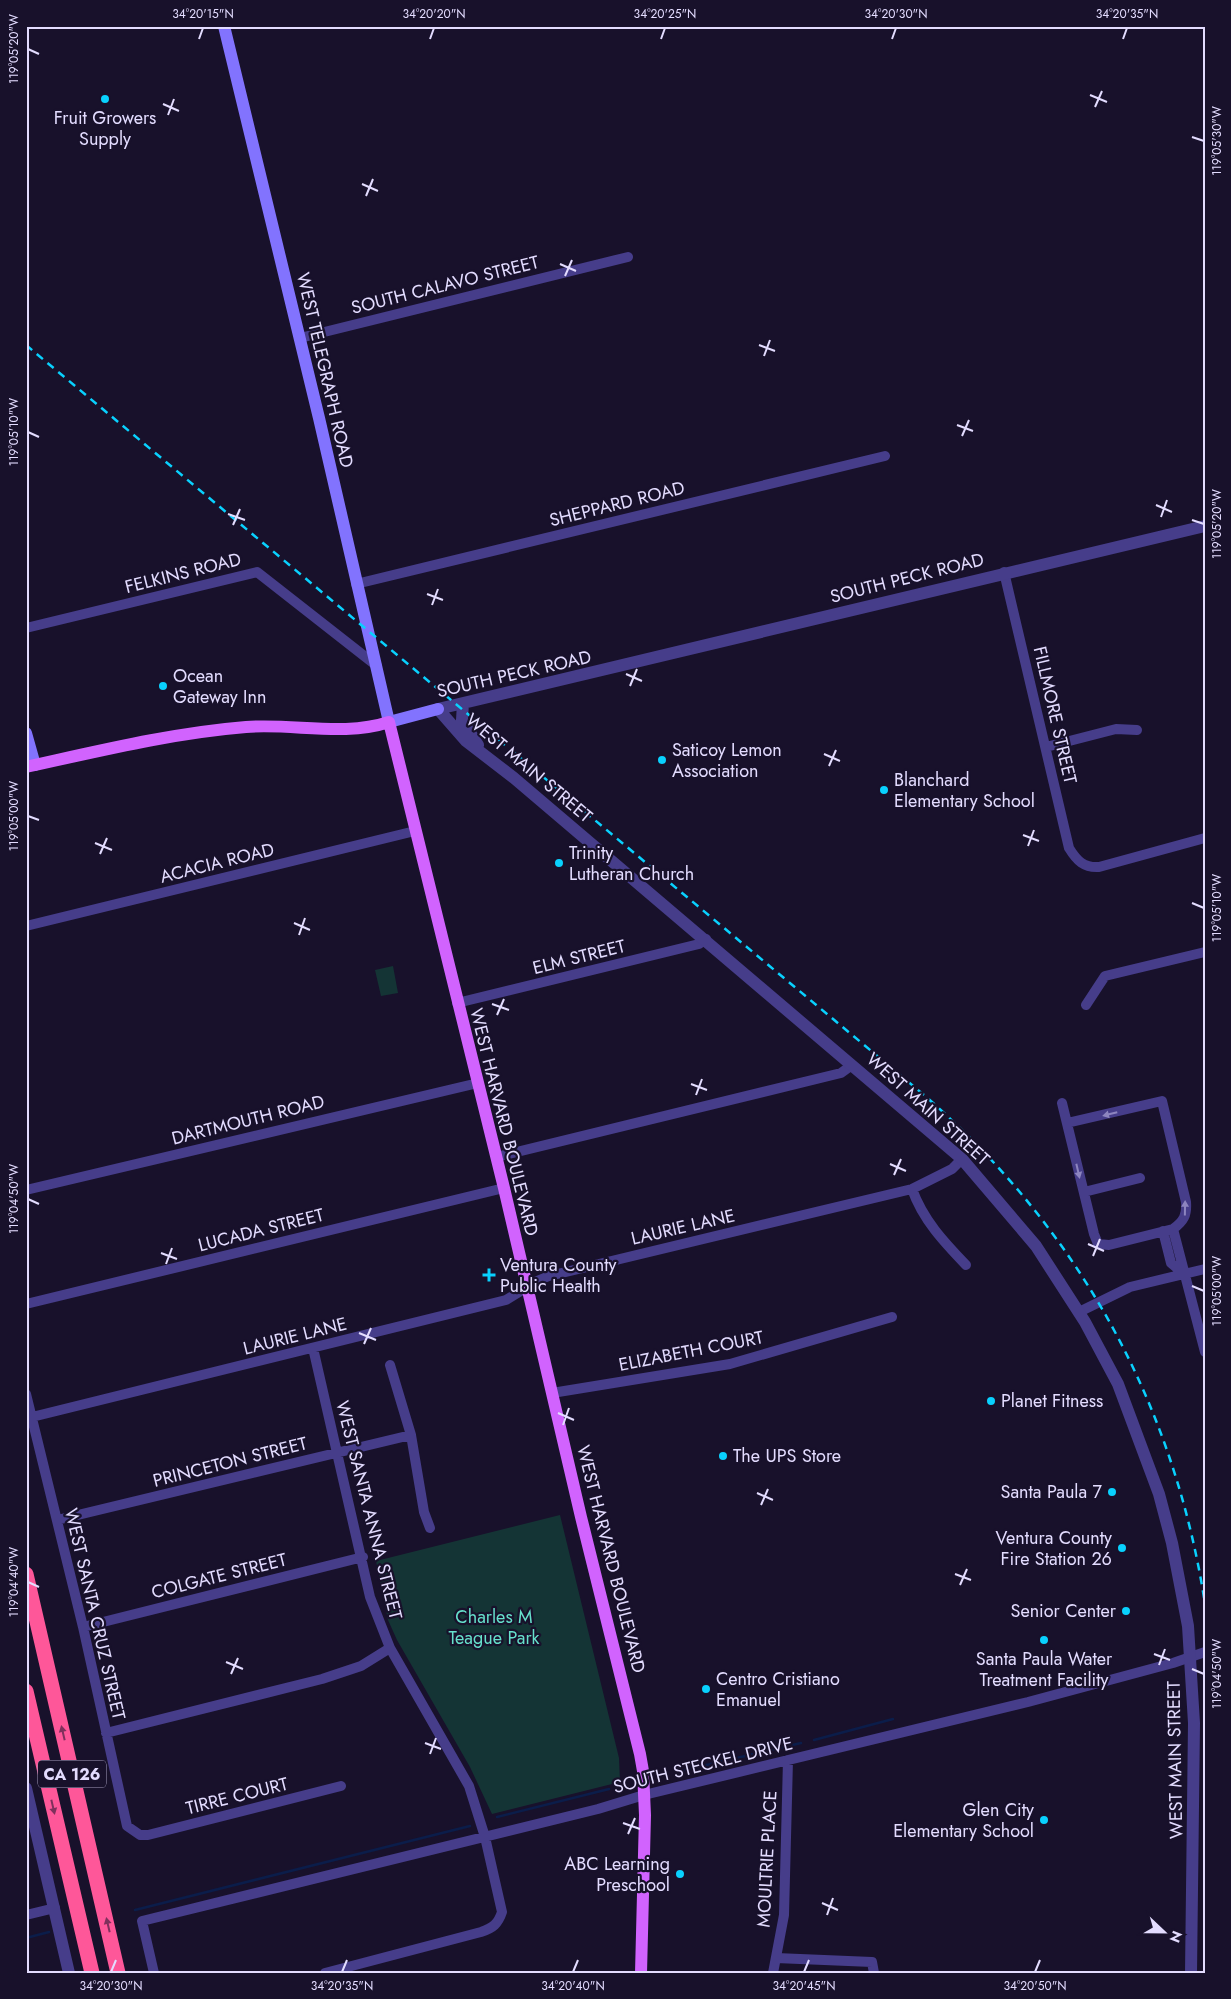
<svg xmlns="http://www.w3.org/2000/svg" width="1231" height="1999" font-family="Jost,sans-serif">
	<rect width="100%" height="100%" fill="#18112b"/>
	<!-- green -->
	<path fill="#143435" d="M393,966l5,27 -17,3 -6,-26z
		M560,1515l59,243 1,24 -128,32 -22,-47 -73,-127 -9,-20 -12,-59z"/>
	<g fill="none" stroke-linecap="round" stroke-linejoin="round">
		<!-- stream -->
		<path stroke="#0b1d4a" stroke-width="2.5" d="M814,1740l79,-21
			M681,1771l120,-28
			M497,1817l112,-28
			M135,1910l335,-84
			M26,1938l23,-6"/>
		<!-- minor -->
		<path stroke="#463d8a" stroke-width="10" d="M300,338l328,-81
			M1004,572l65,276c8,13 15,20 30,19l106,-29
			M356,584l529,-128
			M26,628l231,-56 120,94
			M1046,747l70,-18 21,1
			M26,926l389,-95
			M457,1003l242,-59 7,-5
			M1086,1005l19,-29 100,-24
			M1062,1103l32,131 4,10 11,1 64,-16c11,-8 14,-14 13,-27l-24,-101 -95,22
			M496,1157l345,-84 11,-8
			M912,1189c11,31 32,53 54,76
			M26,1190l452,-107
			M1084,1192l56,-14
			M1173,1229l32,123
			M1163,1231l8,32 13,11
			M26,1304l478,-116
			M1079,1312l51,-25 75,-18
			M313,1348l57,249 20,51 79,138 16,51 17,75c-4,12 -9,16 -21,20l-156,41
			M390,1365l21,70 13,77 6,16
			M552,1393l178,-29 162,-47
			M26,1394l57,233 44,199 13,9h8l193,-49
			M32,1417l474,-117 31,-19 12,-5 363,-87 40,-20 10,-10
			M57,1520l354,-85
			M83,1627l280,-70
			M106,1733l216,-54 39,-13 29,-18
			M26,1915l29,-7
			M776,1958l96,4 2,11
			M154,1973l-12,-52 456,-112 46,-14 384,-93 145,-39 32,-11
			M773,1973l11,-58 4,-155"/>
		<!-- tertiary -->
		<path stroke="#463d8a" stroke-width="12" d="M463,703l-1,17 16,25
			M26,1788l43,185
			M1191,1973l3,-250 -6,-97 -16,-83 -13,-49 -41,-110 -33,-62 -49,-76 -74,-87 -448,-381 -48,-37 -28,-32 767,-183"/>
		<!-- secondary -->
		<path stroke="#8273fe" stroke-width="12" d="M224,26l95,392 70,304 49,-13
			M26,733l9,32"/>
		<!-- primary -->
		<path stroke="#d163fe" stroke-width="12" d="M26,767c73,-16 146,-34 220,-40 47,-4 98,10 143,-5l115,466 77,329 59,237 3,17 2,44 -4,158"/>
		<!-- motorway -->
		<path stroke="#fe5799" stroke-width="15" d="M26,1574l92,399
			M26,1691l66,282"/>
		<!-- rail -->
		<path stroke="#09d1fe" stroke-width="2.5" stroke-dasharray="8 6" stroke-linecap="butt" d="M26,345l898,750c154,134 250,307 281,509"/>
	</g>
	<!-- one-way arrows -->
	<defs><path id="oneway-solid" d="M-6-.8H1V-3.2L6.5 0L1 3.2V.8H-6Z" transform="scale(1.25)"/></defs>
	<g fill="#8d85bf">
		<use href="#oneway-solid" transform="translate(1110 1114) rotate(166)"/>
		<use href="#oneway-solid" transform="translate(1078 1171) rotate(77)"/>
		<use href="#oneway-solid" transform="translate(1185 1208) rotate(-89)"/>
	</g>
	<g fill="#7f305c">
		<use href="#oneway-solid" transform="translate(63 1733) rotate(-103)"/>
		<use href="#oneway-solid" transform="translate(53 1807) rotate(77)"/>
		<use href="#oneway-solid" transform="translate(108 1925) rotate(-103)"/>
	</g>
	<!-- ticks -->
	<path fill="none" stroke="#e3dcff" stroke-width="2" d="M199,39l4,-11M430,39l4,-11M661,39l4,-11M892,39l4,-11M1123,39l4,-11M28,49l11,5M1090,95l17,7M163,104l16,7M1095,107l7,-16M168,115l6,-16M1192,137l12,4M362,184l16,7M366,196l7,-17M560,264l16,7M565,276l7,-16M759,345l16,6M764,356l6,-16M957,425l16,6M28,432l11,5M962,436l7,-16M1156,505l16,7M228,514l17,6M1161,517l6,-17M1192,520l12,4M233,525l7,-16M427,594l16,6M432,605l6,-16M626,674l16,7M630,686l7,-17M824,754l16,7M829,766l7,-16M28,816l11,4M1023,835l16,6M95,843l17,7M1028,846l6,-16M100,854l7,-16M1192,903l12,5M294,923l16,7M299,935l6,-17M492,1004l17,6M497,1015l7,-16M691,1084l16,6M696,1095l6,-16M890,1164l16,7M894,1175l7,-16M28,1199l11,5M1088,1244l16,7M161,1253l16,6M1093,1256l7,-17M166,1264l6,-16M1192,1286l12,5M359,1333l17,7M364,1344l7,-16M558,1413l16,7M563,1425l6,-17M757,1493l16,7M761,1505l7,-16M955,1574l16,6M28,1582l11,5M960,1585l7,-16M1154,1654l16,6M226,1662l17,7M1159,1665l6,-16M1192,1669l12,5M231,1674l7,-16M425,1743l16,6M430,1754l6,-16M623,1823l17,6M628,1834l7,-16M822,1903l16,7M827,1915l6,-17M111,1972l5,-12M342,1972l5,-12M573,1972l5,-12M804,1972l5,-12M1035,1972l5,-12"/>
	<!-- markers -->
	<g fill="#09d1fe" stroke="#18112b" stroke-width="2">
		<circle cx="105" cy="99" r="5"/>
		<circle cx="163" cy="686" r="5"/>
		<circle cx="662" cy="760" r="5"/>
		<circle cx="884" cy="790" r="5"/>
		<circle cx="559" cy="863" r="5"/>
		<path d="M486.5 1267.5h5v5h5v5h-5v5h-5v-5h-5v-5h5z"/>
		<circle cx="991" cy="1401" r="5"/>
		<circle cx="723" cy="1456" r="5"/>
		<circle cx="1112" cy="1492" r="5"/>
		<circle cx="1122" cy="1548" r="5"/>
		<circle cx="1126" cy="1611" r="5"/>
		<circle cx="1044" cy="1640" r="5"/>
		<circle cx="706" cy="1689" r="5"/>
		<circle cx="1044" cy="1820" r="5"/>
		<circle cx="680" cy="1874" r="5"/>
	</g>
	<g text-anchor="middle" stroke-width="4.5" stroke-linejoin="round" paint-order="stroke">
		<!-- shield labels -->
		<rect fill="#18112b" stroke="#a69fbf" stroke-width="1" x="38" y="1760.5" width="68" height="27" rx="4"/>
		<g font-size="16" font-weight="bold" fill="#e3dcff">
			<text x="72" y="1780">CA 126</text>
		</g>
		<!-- poi labels -->
		<g font-size="18" fill="#e3dcff" stroke="#18112b" text-anchor="start">
			<text x="105" y="124" text-anchor="middle">Fruit Growers<tspan x="105" dy="21">Supply</tspan></text>
			<text x="173" y="682">Ocean<tspan x="173" dy="21">Gateway Inn</tspan></text>
			<text x="672" y="756">Saticoy Lemon<tspan x="672" dy="21">Association</tspan></text>
			<text x="894" y="786">Blanchard<tspan x="894" dy="21">Elementary School</tspan></text>
			<text x="569" y="859">Trinity<tspan x="569" dy="21">Lutheran Church</tspan></text>
			<text x="500" y="1271">Ventura County<tspan x="500" dy="21">Public Health</tspan></text>
			<text x="1001" y="1407">Planet Fitness</text>
			<text x="733" y="1462">The UPS Store</text>
			<text x="1102" y="1498" text-anchor="end">Santa Paula 7</text>
			<text x="1112" y="1544" text-anchor="end">Ventura County<tspan x="1112" dy="21">Fire Station 26</tspan></text>
			<text x="1116" y="1617" text-anchor="end">Senior Center</text>
			<text x="1044" y="1665" text-anchor="middle">Santa Paula Water<tspan x="1044" dy="21">Treatment Facility</tspan></text>
			<text x="716" y="1685">Centro Cristiano<tspan x="716" dy="21">Emanuel</tspan></text>
			<text x="1034" y="1816" text-anchor="end">Glen City<tspan x="1034" dy="21">Elementary School</tspan></text>
			<text x="670" y="1870" text-anchor="end">ABC Learning<tspan x="670" dy="21">Preschool</tspan></text>
		</g>
		<!-- street labels -->
		<g font-size="18" fill="#e3dcff" stroke="#18112b">
			<text transform="translate(445 285) rotate(-14)" y="6">SOUTH CALAVO STREET</text>
			<text transform="translate(325 370) rotate(77)" y="6">WEST TELEGRAPH ROAD</text>
			<text transform="translate(617 504) rotate(-14)" y="6">SHEPPARD ROAD</text>
			<text transform="translate(183 573) rotate(-14)" y="6">FELKINS ROAD</text>
			<text transform="translate(907 578) rotate(-14)" y="6">SOUTH PECK ROAD</text>
			<text transform="translate(514 674) rotate(-13)" y="6">SOUTH PECK ROAD</text>
			<text transform="translate(1055 715) rotate(77)" y="6">FILLMORE STREET</text>
			<text transform="translate(529 768) rotate(40)" y="6">WEST MAIN STREET</text>
			<text transform="translate(217 863) rotate(-14)" y="6">ACACIA ROAD</text>
			<text transform="translate(579 957) rotate(-14)" y="6">ELM STREET</text>
			<text transform="translate(928 1109) rotate(42)" y="6">WEST MAIN STREET</text>
			<text transform="translate(248 1120) rotate(-14)" y="6">DARTMOUTH ROAD</text>
			<text transform="translate(504 1122) rotate(76)" y="6">WEST HARVARD BOULEVARD</text>
			<text transform="translate(683 1227) rotate(-13)" y="6">LAURIE LANE</text>
			<text transform="translate(261 1230) rotate(-14)" y="6">LUCADA STREET</text>
			<text transform="translate(295 1336) rotate(-14)" y="6">LAURIE LANE</text>
			<text transform="translate(691 1351) rotate(-11)" y="6">ELIZABETH COURT</text>
			<text transform="translate(230 1462) rotate(-14)" y="6">PRINCETON STREET</text>
			<text transform="translate(369 1510) rotate(76)" y="6">WEST SANTA ANNA STREET</text>
			<text transform="translate(611 1559) rotate(76)" y="6">WEST HARVARD BOULEVARD</text>
			<text transform="translate(219 1576) rotate(-14)" y="6">COLGATE STREET</text>
			<text transform="translate(95 1614) rotate(77)" y="6">WEST SANTA CRUZ STREET</text>
			<text transform="translate(1175 1760) rotate(-91)" y="6">WEST MAIN STREET</text>
			<text transform="translate(703 1765) rotate(-14)" y="6">SOUTH STECKEL DRIVE</text>
			<text transform="translate(237 1796) rotate(-14)" y="6">TIRRE COURT</text>
			<text transform="translate(767 1859) rotate(-87)" y="6">MOULTRIE PLACE</text>
		</g>
		<!-- park labels -->
		<g font-size="18" fill="#66e1cc" stroke="#18112b">
			<text x="494" y="1623">Charles M<tspan x="494" dy="21">Teague Park</tspan></text>
		</g>
	</g>
	<!-- border -->
	<rect width="1231" height="1999" fill="none" stroke="#18112b" stroke-width="55"/>
	<!-- north arrow -->
	<g transform="translate(1164 1932) rotate(112)" stroke="#18112b" stroke-width="4" paint-order="stroke">
	<path d="M0-4L9 19L0 12L-9 19Z" fill="#e3dcff"/>
	<text y="-8" font-size="14" font-weight="bold" text-anchor="middle" fill="#e3dcff">N</text>
	</g>
	<rect x="28" y="28" width="1176" height="1944" fill="none" stroke="#e3dcff" stroke-width="2"/>
	<g font-size="12" text-anchor="middle" fill="#e3dcff">
		<text x="203" y="18">34°20'15"N</text>
		<text x="434" y="18">34°20'20"N</text>
		<text x="665" y="18">34°20'25"N</text>
		<text x="896" y="18">34°20'30"N</text>
		<text x="1127" y="18">34°20'35"N</text>
		<text transform="translate(14 49) rotate(-90)" y="4">119°05'20"W</text>
		<text transform="translate(1217 141) rotate(-90)" y="4">119°05'30"W</text>
		<text transform="translate(14 432) rotate(-90)" y="4">119°05'10"W</text>
		<text transform="translate(1217 524) rotate(-90)" y="4">119°05'20"W</text>
		<text transform="translate(14 816) rotate(-90)" y="4">119°05'00"W</text>
		<text transform="translate(1217 908) rotate(-90)" y="4">119°05'10"W</text>
		<text transform="translate(14 1199) rotate(-90)" y="4">119°04'50"W</text>
		<text transform="translate(1217 1291) rotate(-90)" y="4">119°05'00"W</text>
		<text transform="translate(14 1582) rotate(-90)" y="4">119°04'40"W</text>
		<text transform="translate(1217 1674) rotate(-90)" y="4">119°04'50"W</text>
		<text x="111" y="1990">34°20'30"N</text>
		<text x="342" y="1990">34°20'35"N</text>
		<text x="573" y="1990">34°20'40"N</text>
		<text x="804" y="1990">34°20'45"N</text>
		<text x="1035" y="1990">34°20'50"N</text>
	</g>
</svg>
